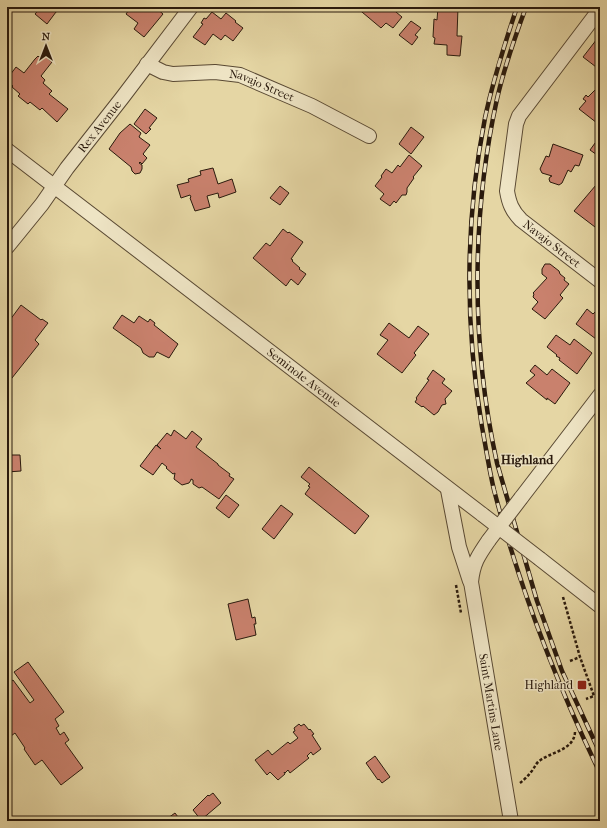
<svg xmlns="http://www.w3.org/2000/svg" width="607" height="828" font-family="'IM FELL French Canon',serif">
	<rect width="100%" height="100%" fill="#e5d6a4"/>
	<filter id="stains"><feTurbulence type="fractalNoise" baseFrequency=".005" numOctaves="4"/><feColorMatrix values="0 0 0 0 .2 0 0 0 0 .09 0 0 0 0 .02 0 0 0 .5 -.17"/></filter>
	<radialGradient id="worn" r=".72"><stop offset=".6" stop-color="#630" stop-opacity="0"/><stop offset="1" stop-color="#630" stop-opacity=".3"/></radialGradient>
	<!-- building -->
	<path fill="#c9816d" stroke="#2a1a0d" d="M41,7h24l-3,3 -2,-1 -4,3 -9,12 -12,-10z
		M131,7h24l8,7 -19,23 -10,-8 4,-6 -12,-9z
		M356,7h34l12,10 -9,11 -7,-5 -5,5z
		M438,7h20l-1,29h5l-2,20 -13,-1v-10l-13,-1 1,-6 -2,-1 1,-18 3,1z
		M212,12l9,7 5,-6 10,8 -1,1 8,6 -10,13 -8,-6 -4,5 -8,-6 -8,11 -12,-8 10,-13 -2,-1 3,-5 2,1z
		M411,21l10,7 -6,7 3,2 -6,8 -13,-10z
		M597,39l3,2v31l-1,-1 1,-1 -17,-13z
		M42,54l10,8 -11,14 4,4 -2,3 9,8 -3,3 19,15 -11,13 -15,-14 -2,2 -10,-8 -2,2 -10,-8 2,-2 -8,-7 1,-1 -6,-5v-2l9,-12 8,6 11,-14 3,-3 1,1z
		M595,90l5,4v25l-3,4 -18,-14 7,-8 -3,-2 3,-4 2,2z
		M145,109l12,9 -8,10 2,1 -5,5 -12,-10z
		M130,124l11,9 -2,4 11,8 -7,9 4,4 -5,6 -2,-2 -1,1 3,2v4l-2,4 -5,1 -3,-3 -1,-4 -22,-18 11,-16z
		M411,127l13,10 -13,17 -12,-10z
		M598,139l2,1v17l-10,-7z
		M553,144l30,11 -4,11 -4,-1 -4,7 -3,-2 -6,13 -3,2 -9,-3 -1,-3 1,-2 2,-1 -10,-3 -2,-4 6,-13 3,1z
		M409,155l13,11 -9,11 1,1 -7,10v4l-1,3h-4l-6,8 -2,-2 -4,5 -10,-7 4,-5 -9,-8 7,-9 -1,-1 5,-7 6,4 6,-8 2,2z
		M213,168l5,16 14,-5 4,13 -17,6 -1,-5 -11,3 3,11 -15,4 -5,-13 1,-1 -1,-2 -9,3 -4,-13 12,-3 -1,-3 13,-4 -1,-4z
		M596,185l4,4v31l-5,7 -21,-16z
		M280,186l9,7 -9,12 -10,-7z
		M283,229l5,4 1,-1 14,10 -12,17 2,1 -1,1 8,7 -1,1 7,5 -8,11 -7,-6 -5,7 -33,-28 13,-15 4,3z
		M545,264h5l9,7 1,3 5,4 -1,2 5,4 -9,11 3,3 -18,21 -13,-10 6,-7 -5,-5 1,-3 -1,-1 14,-15 -5,-4v-5z
		M21,305l20,15 1,-1 6,4 -13,17 4,4 -31,39h-1v-59z
		M587,309l6,5 5,-5 2,1v32l-24,-18z
		M122,315l12,8 5,-7 9,6 2,-3 5,4 -1,2 24,19 -9,14 -12,-6 -3,5h-5l-6,-4 -2,-5 -28,-20z
		M389,323l20,15 9,-12 11,8 -15,19 2,2 -14,18 -25,-19 11,-14 -8,-5z
		M556,335l14,10 4,-6 18,14 -15,21 -18,-14 1,-2 -4,-2 1,-1 -10,-8z
		M535,365l12,10 5,-6 18,14 -15,21 -8,-6v2l-21,-17 9,-8 -5,-4z
		M433,370l12,9 -3,4 10,8 -7,8 1,5 -4,1 -4,7 -4,3 -11,-9 -1,1 -7,-5 2,-3 -1,-1 13,-18 -2,-1z
		M174,430l12,9 6,-8 10,8 -6,8 22,17v1l12,9 -1,2 5,3 -15,20 -17,-12 -3,1 -6,-4v-4l-2,-1v1l-2,3 -7,2 -8,-6 1,-6 -2,1 -7,-6 1,-1 -5,-4 -9,12 -13,-9 16,-21 5,4 -4,-4 10,-12 4,3z
		M7,454h3v1h10l1,16 -14,1z
		M309,467l60,49 -14,18 -50,-40 5,-7 -2,-1 2,-2 -9,-7z
		M226,495l13,10 -10,13 -13,-10z
		M281,505l12,9 -19,25 -12,-10z
		M248,599l4,19 3,-1 1,7h-2l2,11 -20,5 -8,-36z
		M28,662l36,50 -9,7 4,7 -3,2 4,7 4,-3 5,8 -4,3 18,25 -22,17 -19,-25 -7,5 -11,-16 1,-1 -10,-15 -8,6v-55l6,-4 17,23 4,-3 -20,-28z
		M299,724l2,2 3,-2 5,6 1,-1 4,5 -2,1 9,14 -8,6 -2,-3 -4,4 2,2 -19,15 -2,-3 -3,3 -1,-1 1,2 -7,6 -8,-8 -3,3 -12,-15 13,-10 4,5 16,-13 2,2 8,-6 -5,-6 2,-1 -1,-3z
		M375,756l15,21 -8,6 -3,-4 -1,1 -12,-17z
		M213,793l8,10 -20,17 -8,-10 15,-15 1,1z
		M175,813l6,8h-13v-3z"/>
	<g fill="none" stroke-linecap="round" stroke-linejoin="round">
		<defs>
			<g id="street">
				<path id="s1" d="M600,9l-81,107 -3,8 -9,67c2,12 5,20 14,29l79,61"/>
				<path id="s2" d="M147,64l16,8 10,2 42,-2 25,3 72,31 57,30"/>
				<path id="s3" d="M7,150l476,365"/>
				<path id="s4" d="M7,247l35,-43 25,-36 55,-70 69,-91"/>
				<path d="M448,490l11,57 11,34"/>
				<path d="M521,498l79,-103"/>
				<path id="s5" d="M489,540c-11,16 -16,23 -18,42l40,239"/>
				<path d="M540,559l60,47"/>
			</g>
		</defs>
		<!-- street casing -->
		<use href="#street" stroke="#594933" stroke-width="16"/>
		<!-- path -->
		<path stroke="#2a1a0d" stroke-width="2.5" stroke-dasharray="3 2" stroke-linecap="butt" d="M456,585l5,28
			M563,597l17,60 14,39 -8,3
			M570,661l10,-4
			M520,783c4,-3 8,-7 11,-11 3,-3 4,-7 7,-10 11,-10 36,-11 37,-30"/>
		<!-- street -->
		<use href="#street" stroke="#eee4c4" stroke-width="14"/>
		<defs>
			<path id="rail" d="M517,7c-12,36 -24,73 -32,111 -20,102 -20,208 -3,309 4,21 7,42 12,63 26,99 62,192 106,283
				M526,7c-11,30 -22,61 -29,92 -26,118 -26,246 0,364l40,138 25,70 38,82"/>
		</defs>
		<!-- rail casing -->
		<use href="#rail" stroke="#2a1a0d" stroke-width="4.5"/>
		<!-- rail -->
		<use href="#rail" stroke="#eee4c4" stroke-width="3" stroke-dasharray="9" stroke-linecap="butt"/>
		<defs>
			<path id="street-bridge" d="M483,515l57,44
				M489,540l32,-42"/>
		</defs>
		<!-- street-bridge casing -->
		<use href="#street-bridge" stroke="#594933" stroke-width="16" stroke-linecap="butt"/>
		<!-- street-bridge -->
		<use href="#street-bridge" stroke="#eee4c4" stroke-width="14"/>
	</g>
	<!-- markers -->
	<rect fill="#8f2418" stroke="#eee4c4" stroke-width="1.5" x="577" y="680" width="10" height="10" rx="2"/>
	<g text-anchor="middle" stroke-width="3" stroke-linejoin="round" paint-order="stroke">
		<!-- street labels -->
		<g font-size="12" fill="#2a1a0d" stroke="#eee4c4">
			<text dy="4" stroke="none"><textPath href="#s2" startOffset="119">Navajo Street</textPath></text>
			<text dy="4" stroke="none"><textPath href="#s4" startOffset="152">Rex Avenue</textPath></text>
			<text dy="4" stroke="none"><textPath href="#s1" startOffset="282">Navajo Street</textPath></text>
			<text dy="4" stroke="none"><textPath href="#s3" startOffset="374">Seminole Avenue</textPath></text>
			<text dy="4" stroke="none"><textPath href="#s5" startOffset="168">Saint Martins Lane</textPath></text>
		</g>
		<!-- poi labels -->
		<g font-size="12" fill="#2a1a0d" stroke="#eee4c4" text-anchor="end">
			<text x="573" y="689">Highland</text>
		</g>
		<!-- neighbourhood labels -->
		<g font-size="13" font-weight="bold" fill="#2a1a0d" stroke="#eee4c4">
			<text x="527" y="464">Highland</text>
		</g>
	</g>
	<!-- margin -->
	<rect width="607" height="828" fill="none" stroke="#e5d6a4" stroke-width="24"/>
	<rect x="8" y="8" width="591" height="812" fill="none" stroke="#2a1a0d" stroke-width="2"/>
	<rect x="12" y="12" width="583" height="804" fill="none" stroke="#2a1a0d"/>
	<!-- north arrow -->
	<g transform="translate(46 46)" stroke="#eee4c4" stroke-width="3" paint-order="stroke">
	<path d="M0-3L7 15L0 10L-7 15Z" fill="#2a1a0d"/>
	<text y="-6" font-size="11" font-weight="bold" text-anchor="middle" fill="#2a1a0d">N</text>
	</g>
	<rect width="100%" height="100%" filter="url(#stains)"/>
	<rect width="100%" height="100%" fill="url(#worn)"/>
</svg>
